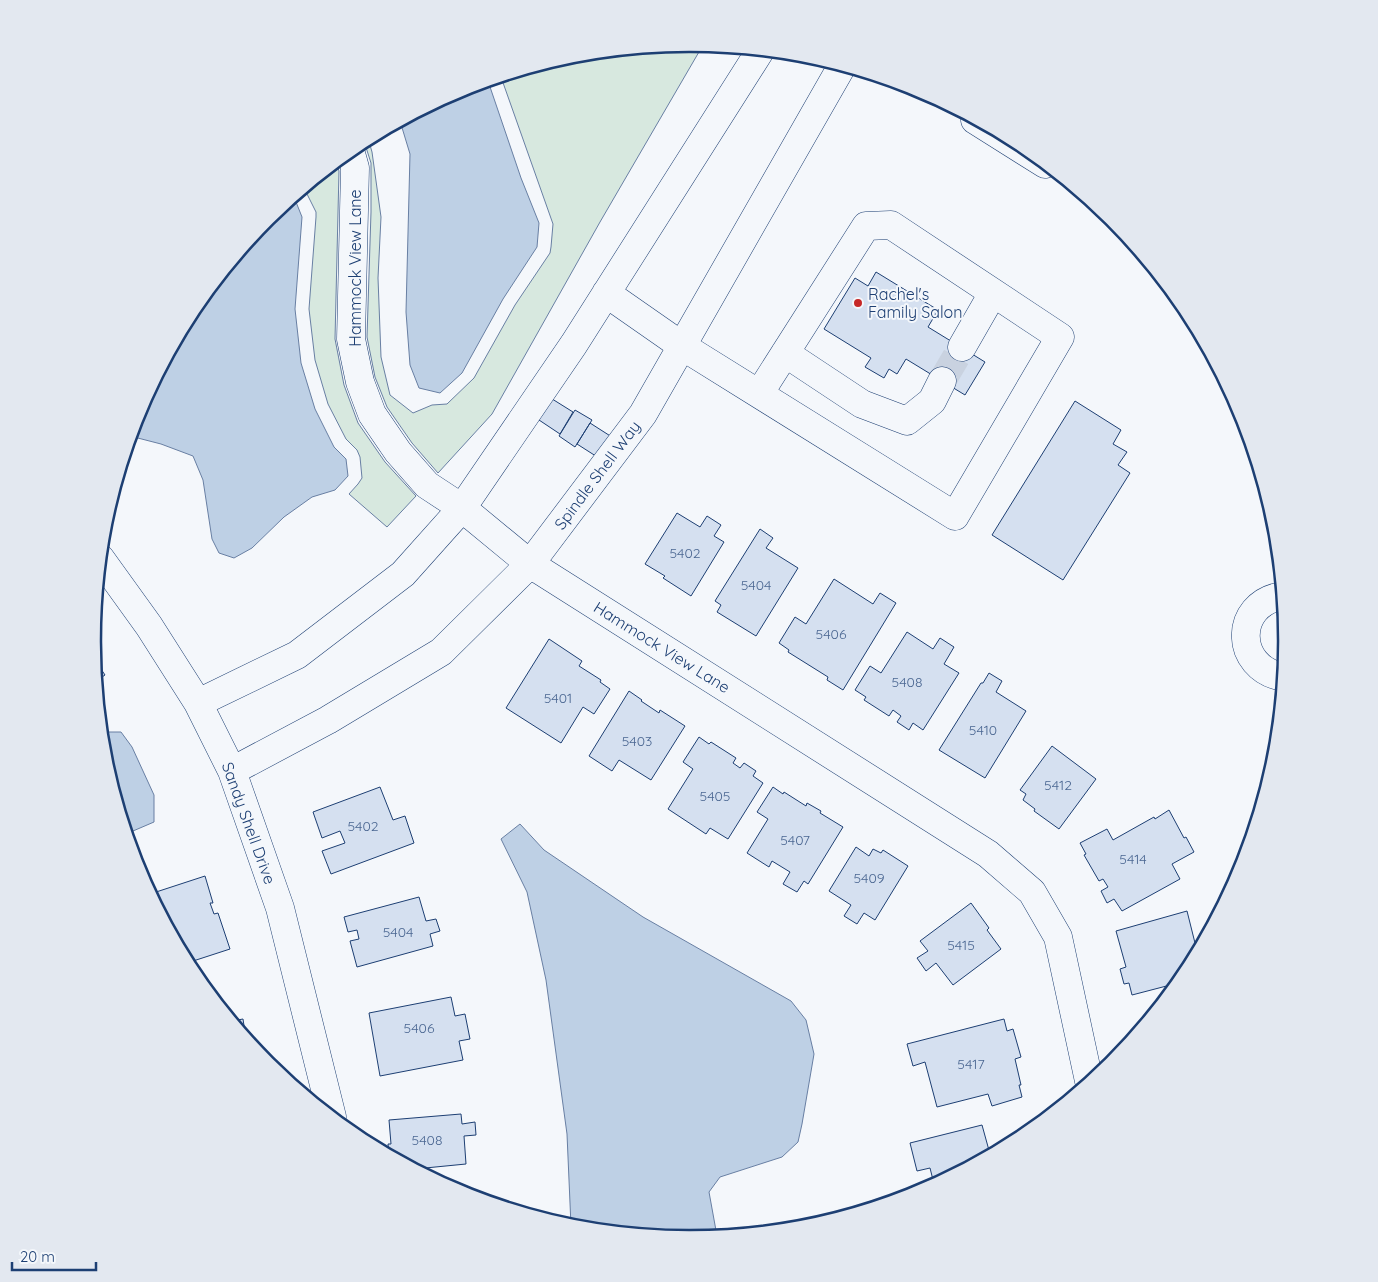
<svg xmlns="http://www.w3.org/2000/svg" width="1378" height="1282" font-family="Quicksand,sans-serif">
	<rect width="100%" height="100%" fill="#f4f7fb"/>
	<!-- green -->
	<path fill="#d7e8df" stroke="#687fa3" d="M689,44l14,1 -103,177 -108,192 -54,59 -26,-30 -25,-36 -12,-30 -8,-40 4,-125v-49l-7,-22 4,-3 4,14 9,65 -3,61 3,79 9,38 23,18 19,-8 15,-1 27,-26 41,-73 35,-52 1,-6 2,-23 -52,-147 72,-22z
		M336,162l3,9 -4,168 9,46 14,38 27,39 31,34 -29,31 -38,-33 9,-10 4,-6 -2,-21 -3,-7 -11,-11 -18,-35 -13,-44 -6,-51 7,-92v-5l-12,-24z"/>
	<!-- water -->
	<path fill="#bed0e5" stroke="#687fa3" d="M488,81l33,97 18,45 -2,24 -34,52 -41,74 -22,20 -21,-5 -9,-23 -4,-53 4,-158 -10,-33 61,-32z
		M294,197l8,20 -7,92 6,54 14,46 19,38 12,12 2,17 -13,14 -23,7 -28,20 -32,31 -18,10 -15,-5 -7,-14 -9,-59 -10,-24 -32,-12 -31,-8 7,-24 56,-103 74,-91z
		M101,732h20l11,15 22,48v27l-28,12 -23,-77z
		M520,824l24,26 99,67 148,84 15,19 8,34 -12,70 -4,18 -16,15 -62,20 -11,15 8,44 -28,2 -118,-12 -4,-92 -21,-154 -19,-88 -26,-53z"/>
	<!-- building -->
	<path fill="#d5e0f0" stroke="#1d3f73" d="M876,272l62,38 -10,17 57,35 -20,33 -59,-36 -9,15 -8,-5 -5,9 -19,-11 6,-9 -47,-29 31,-51 13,8z
		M549,397l24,15 -13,22 -24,-16z
		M1075,401l46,29 -8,14 14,8 -9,13 12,8 -67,107 -71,-45z
		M575,410l17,10 -17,27 -16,-11z
		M590,423l25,16 -13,21 -25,-16z
		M677,513l23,14 7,-11 14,9 -7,11 10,6 -33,54 -28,-18 2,-2 -20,-12z
		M760,529l13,9 -7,10 32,20 -42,68 -39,-24 4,-7 -6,-4z
		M834,579l39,25 7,-11 16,10 -53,87 -16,-10 1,-3 -40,-25 1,-2 -10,-7 16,-26 11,7z
		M907,632l26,17 7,-11 14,9 -10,17 15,9 -36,57 -10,-7 -4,7 -12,-8 4,-6 -8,-6 -4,6 -25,-16 2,-3 -11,-7 15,-24 11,7z
		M549,639l33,22 -3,5 22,14 -1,2 10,7 -16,25 -11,-7 -22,36 -55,-35z
		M93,657l12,18 -9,6z
		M989,673l13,8 -6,11 30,19 -41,67 -46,-28 42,-67h2z
		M629,691l13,9 -1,1 18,12 1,-3 25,16 -34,54 -32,-20 -7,11 -23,-15z
		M699,737l10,7 2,-2 25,16 -3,5 7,5 4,-5 12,8 -3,5 10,7 -35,56 -18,-11 -4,6 -38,-25 25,-40 -10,-7z
		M1052,746l44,33 -37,50 -25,-18 1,-2 -12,-9 3,-6 -6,-4z
		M380,787l13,33 12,-4 9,27 -83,31 -9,-23 23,-8 -5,-12 -18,7 -9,-26z
		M773,787l10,7 1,-2 22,14 1,-3 14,8 -1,2 23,14 -35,57 -4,-3 -7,11 -14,-8 7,-12 -18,-11 -3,6 -22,-14 21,-34 -11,-7z
		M1169,810l15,28 2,-1 8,15 -22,12 8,15 -58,32 -8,-12 -7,4 -6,-12 7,-4 -5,-8 -4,2 -15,-26 2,-1 -6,-11 27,-14 6,11 41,-23 1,2z
		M856,847l13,9 4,-7 8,4 2,-3 25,16 -33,54 -11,-7 -7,11 -13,-8 7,-11 -22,-14z
		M205,876l8,27h-3l4,11 4,-1 12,36 -43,14 -37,-69z
		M419,897l7,24 10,-2 4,12 -10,3 3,12 -76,21 -7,-26 9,-2 -2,-9 -9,2 -4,-15z
		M971,903l18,25 -2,2 14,19 -48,36 -17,-22 -10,8 -9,-13 11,-7 -8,-10z
		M1187,911l10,40 -12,22 -7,10 -46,12 -3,-12 -5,1 -4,-15 6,-2 -10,-36z
		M451,997l4,19 10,-2 5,25 -11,2 4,19 -83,16 -11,-63z
		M243,1019l3,20 -14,-18z
		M1004,1019l3,12 6,-2 8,28 -6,2 6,26h-2l3,12 -30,9 -4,-12 -51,13 -12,-45 -12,4 -6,-22z
		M461,1114l1,10 13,-2 1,13 -12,1 2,28 -51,5 -26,-14 -1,-11h3l-2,-24z
		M982,1125l8,29 -56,30 -4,-16 -13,3 -7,-28z"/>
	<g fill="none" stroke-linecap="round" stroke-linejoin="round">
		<!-- minor-tunnel -->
		<path stroke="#c9d2e0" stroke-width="28" stroke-dasharray="28 14" stroke-linecap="butt" d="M942,381l20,-34"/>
		<defs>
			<path id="minor" d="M350,150l5,18 -4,171 9,43 12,32 26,38 29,33 35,23 68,56 458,290 44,38 26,45 31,144
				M606,293l76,53 273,170 105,-179 -169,-112 -25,1 -107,168
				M962,347l31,-54
				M785,353l77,51 45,17 25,-20 10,-20
				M100,558l49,68 49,77 34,68 48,137 52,209
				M1282,596c-49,8 -48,72 1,81
				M198,703l99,-48 106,-81 59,-66 112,-164 186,-293
				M232,771l96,-51 113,-68 89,-88 113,-150 199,-348"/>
			<path id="major" d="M975,120l70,44"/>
		</defs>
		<!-- minor casing -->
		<use href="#minor" stroke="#1d3f73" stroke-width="29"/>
		<!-- major casing -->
		<use href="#major" stroke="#1d3f73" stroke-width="29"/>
		<!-- minor -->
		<use href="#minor" stroke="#f4f7fb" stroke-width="28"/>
		<!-- major -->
		<use href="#major" stroke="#f4f7fb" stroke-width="28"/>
	</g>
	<!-- markers -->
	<circle fill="#c62828" stroke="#f4f7fb" stroke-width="2" cx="858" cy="303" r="5"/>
	<g text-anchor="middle" stroke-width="4" stroke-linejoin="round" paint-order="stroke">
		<!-- number labels -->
		<g font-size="14" fill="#4b6792">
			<text x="685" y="558">5402</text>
			<text x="756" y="590">5404</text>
			<text x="831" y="639">5406</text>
			<text x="907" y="687">5408</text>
			<text x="558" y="703">5401</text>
			<text x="983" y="735">5410</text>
			<text x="637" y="746">5403</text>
			<text x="1058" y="790">5412</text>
			<text x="715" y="801">5405</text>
			<text x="363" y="831">5402</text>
			<text x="795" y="845">5407</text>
			<text x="1133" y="864">5414</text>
			<text x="869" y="883">5409</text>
			<text x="398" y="937">5404</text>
			<text x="961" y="950">5415</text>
			<text x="419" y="1033">5406</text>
			<text x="971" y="1069">5417</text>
			<text x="427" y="1145">5408</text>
		</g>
		<!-- street labels -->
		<g font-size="16" fill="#1d3f73" stroke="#f4f7fb">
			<text transform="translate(355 268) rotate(-90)" y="6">Hammock View Lane</text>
			<text transform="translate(597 475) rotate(-53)" y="6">Spindle Shell Way</text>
			<text transform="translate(662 647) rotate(32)" y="6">Hammock View Lane</text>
			<text transform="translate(249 823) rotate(70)" y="6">Sandy Shell Drive</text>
		</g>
		<!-- poi labels -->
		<g font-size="16" fill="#1d3f73" stroke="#f4f7fb" text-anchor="start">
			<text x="868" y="300">Rachel's<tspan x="868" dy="18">Family Salon</tspan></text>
		</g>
	</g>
	<!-- crop -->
	<path d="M0 0H1378V1282H0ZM689 52H690A588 588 0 0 1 1278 640V642A588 588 0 0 1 690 1230H689A588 588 0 0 1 101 642V640A588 588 0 0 1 689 52Z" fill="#e3e8f0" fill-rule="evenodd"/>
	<path fill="none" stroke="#1d3f73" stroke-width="2.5" d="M689 52H690A588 588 0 0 1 1278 640V642A588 588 0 0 1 690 1230H689A588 588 0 0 1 101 642V640A588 588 0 0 1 689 52Z"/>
	<!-- scale -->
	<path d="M12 1262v8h84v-8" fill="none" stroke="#1d3f73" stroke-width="2.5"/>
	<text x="20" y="1262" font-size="15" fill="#1d3f73" stroke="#f4f7fb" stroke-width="4" paint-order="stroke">20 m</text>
</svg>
